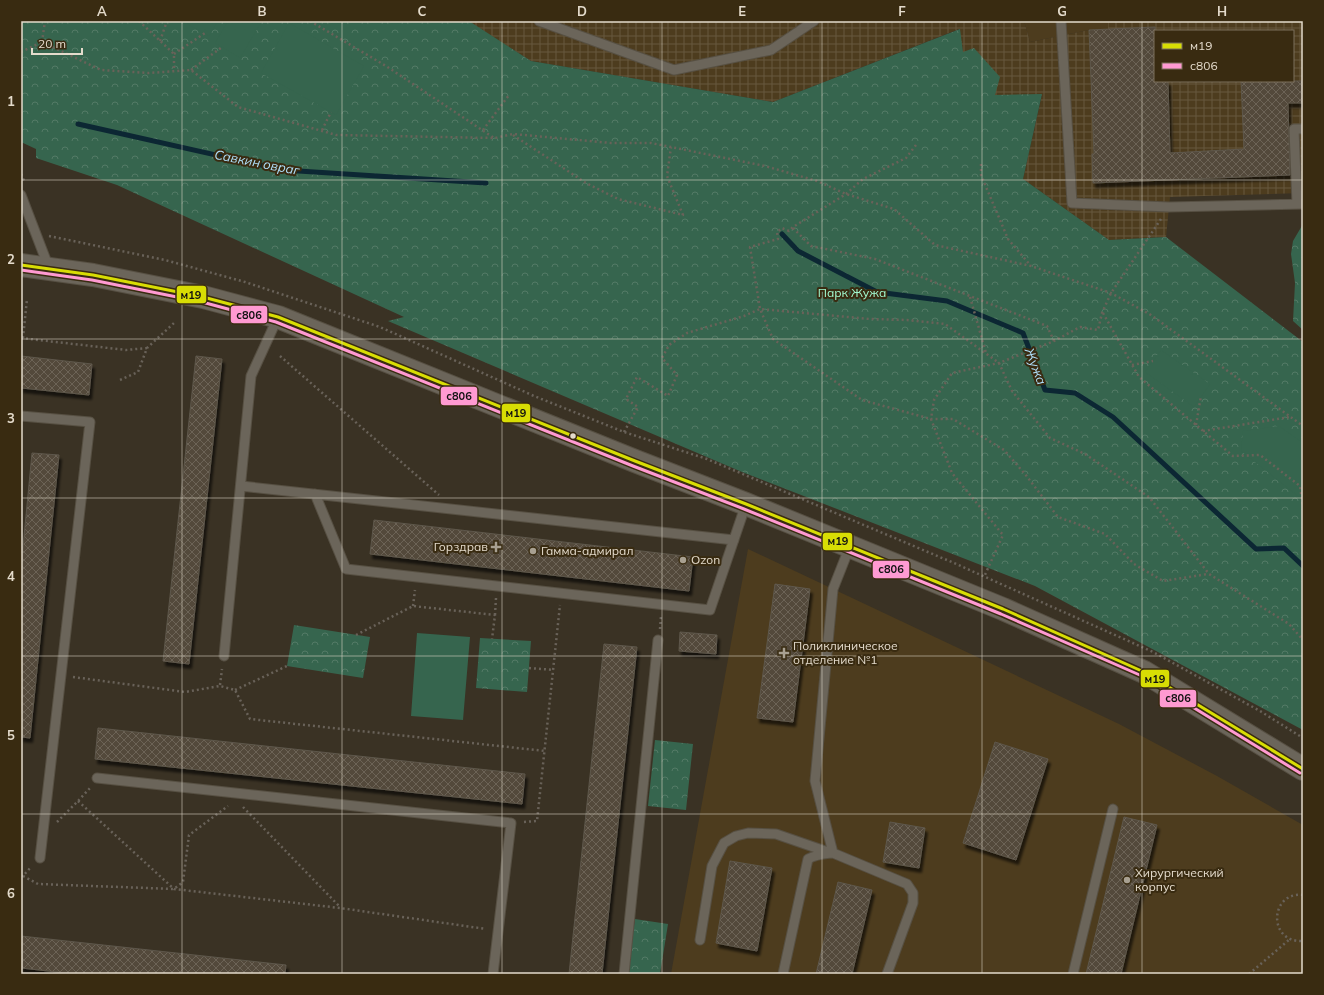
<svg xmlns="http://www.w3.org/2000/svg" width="1324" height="995" font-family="Mulish,sans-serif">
	<defs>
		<pattern id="industrial-grid" width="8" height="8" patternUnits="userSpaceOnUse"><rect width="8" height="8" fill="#4d3c1e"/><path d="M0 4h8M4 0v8" fill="none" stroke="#66583e"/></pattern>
		<pattern id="forest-crowns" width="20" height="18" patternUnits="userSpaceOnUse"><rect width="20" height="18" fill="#36654e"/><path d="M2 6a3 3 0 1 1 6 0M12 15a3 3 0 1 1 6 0" fill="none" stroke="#537a66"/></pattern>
		<pattern id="building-cross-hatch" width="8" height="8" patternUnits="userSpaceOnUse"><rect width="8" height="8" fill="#534a3b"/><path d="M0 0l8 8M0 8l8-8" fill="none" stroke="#6c6456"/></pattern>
		<filter id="shadow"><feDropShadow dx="2.5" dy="4.5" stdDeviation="1" flood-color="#0009"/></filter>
	</defs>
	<rect width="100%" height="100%" fill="#3a3224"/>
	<!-- built -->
	<path fill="#4d3c1e" d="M1024,21h84v8l-19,1 -59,12z
		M748,549l371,175 98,52 86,49v149h-632z"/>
	<!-- industrial -->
	<path fill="url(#industrial-grid)" fill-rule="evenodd" d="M468,21h556l6,21 59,-12 19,-1v-8h195v172l-133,4 -4,40 -57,3 -86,-61 19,-84 -73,1 -10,-67 -186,73 -242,-41zM1155,31h138v50h-138z"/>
	<!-- forest -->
	<path fill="url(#forest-crowns)" d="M21,21h448l62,40 242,41 187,-73 3,23 11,-4 26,29 -5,18 47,-1 -19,85 86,61 57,-3 137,105v388l-268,-144 -293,-114 -354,-151 16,-4 -287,-132 -81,-27v-9l-15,-7z
		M1303,224v106l-10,-9 2,-38 -4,-29 2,-13z
		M294,625l76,12 -7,41 -76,-12z
		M480,638l51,3 -4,51 -51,-4z
		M655,740l38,4 -7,66 -38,-4z
		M635,919l33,5 -8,50h-33z"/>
	<!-- pitch -->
	<path fill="#36654e" d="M182,21h36l-9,15z
		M228,21h34l-22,37 -25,-15z
		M289,23l75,43 -28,49 -75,-42z
		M1161,350l49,34 -16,23 -49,-35z
		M1279,426l24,17v57l-62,-49 2,-20z
		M417,633l53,4 -7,83 -52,-4z"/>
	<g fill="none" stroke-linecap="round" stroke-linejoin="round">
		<!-- stream -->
		<path stroke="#0c2733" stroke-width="5" d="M78,124l205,46 203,13
			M782,234l16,17 79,41 70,9 76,32 22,57 30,3 38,24 143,132 28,-1 19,18"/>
	</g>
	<!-- building -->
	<path fill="url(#building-cross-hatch)" stroke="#5e574b" filter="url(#shadow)" d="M1155,27v54h13l2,72 74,-4 -3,-68h62v22h-15l2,72 -197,8 -1,-29h2l-5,-124z
		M21,356l71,8 -3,31 -68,-7z
		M196,356l26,3 -33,305 -26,-3z
		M32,453l27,2 -29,283 -9,-1v-169z
		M374,520l319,37 -4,34 -319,-37z
		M775,584l35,5 -17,133 -36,-4z
		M680,632l37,3 -1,19 -37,-3z
		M604,644l33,3 -35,327h-33z
		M98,728l427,46 -3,30 -427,-45z
		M995,742l53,17 -32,101 -53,-17z
		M1124,817l33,8 -36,149h-35z
		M890,822l35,6 -6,40 -36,-6z
		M730,861l42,7 -15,83 -41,-8z
		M838,882l34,8 -20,84h-36z
		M21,936l265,29 -1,9h-210l-54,-6z"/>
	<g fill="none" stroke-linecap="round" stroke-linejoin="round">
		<defs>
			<path id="service" d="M539,21l135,49 97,-20 43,-29
				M1061,21l11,182 97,4 134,-3
				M21,195l28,73
				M1297,204l-3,-75h9
				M21,416l69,6 -50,436
				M241,486l493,54
				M315,494l31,75 364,41 36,-106
				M224,656l27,-280 27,-59
				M97,778l414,45 -18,151
				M833,853l-18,-72 18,-192 17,-43
				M700,940l12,-74 12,-23 12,-7 12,-3 28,1 52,18
				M624,974l34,-334
				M783,974l25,-115c9,-5 16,-5 25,-6l74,31 6,9v10l-26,71
				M1073,974l40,-165"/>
			<path id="tertiary" d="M21,265l72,10 110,22 75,20 357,144 111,43 257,105 141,63 159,97"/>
		</defs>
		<!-- service casing -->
		<use href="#service" stroke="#575043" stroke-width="11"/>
		<!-- tertiary casing -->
		<use href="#tertiary" stroke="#575043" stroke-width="24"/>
		<!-- path -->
		<path stroke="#696259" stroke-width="2.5" stroke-dasharray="2 3" stroke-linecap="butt" d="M139,21l35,33v17
			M310,21l76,45 108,72
			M160,41l7,-20
			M42,42l3,-21
			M21,52l21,-10 59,28 48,3 42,-3 47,37 98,28 159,3 18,-4 98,9h40l114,23 52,15 29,13 48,15 41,36 96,21 80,27 40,22 152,111
			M174,54l31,-21
			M191,70l31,-23
			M322,130l9,-18
			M483,130l26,-35
			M513,135l73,48 32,16 65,16 -16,-39 4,-29
			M916,145l-10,13 -43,21 -17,15 -53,33 -4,4 -7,-3 -5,4 1,7 -28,8 10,62 13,30 89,61 69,19 21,54 51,62 -19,42
			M981,164v11l27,64 23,27
			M21,174l4,9
			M1161,219l-50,74 -9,20 -4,17 -18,-3 -26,14 -55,22 -47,10 -18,27 -3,19h22l51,31 21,24 33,43 47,17 29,30 29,17 45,-7
			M793,228l18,18 64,13 172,67 7,15
			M49,236l116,24 80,22 135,45 154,69 90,36 83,27 247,104 199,89 107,59 43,27
			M970,297l16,56
			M1103,313l36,64 94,79 27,-1 40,31 3,21
			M21,338l105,12 21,-2
			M23,338l4,-39
			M280,356l159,139
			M1132,365l21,-4
			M120,380l18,-8 9,-24 27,-25
			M1196,425l5,-29
			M1203,431l87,-14
			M624,432l14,-25 -12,-8 11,-22 31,19 9,-21 -15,-17 7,-13 18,-12 57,-17 16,-7 110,10 37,1 38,4 54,39 13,28 38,47 35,16 64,43 60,77 80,50 14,16
			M413,606l2,-16
			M495,615l1,-17
			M660,629l1,-13
			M356,635l57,-29 82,9 -3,24
			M529,668l25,2
			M73,677l112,15 35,-6 15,4 15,29 295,32
			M220,685l2,-16
			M235,690l52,-24
			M78,801l96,88 166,19 146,21
			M243,807l97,100
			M57,822l21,-21 12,-13
			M524,822l13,-1 23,-216
			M21,876h2l8,-9
			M23,876l15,8 136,5 9,-7 6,-47 39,-29
			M1303,895c-33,-4 -36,48 0,46
			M1249,974l41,-35"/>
		<!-- service -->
		<use href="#service" stroke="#6b655a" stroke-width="9"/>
		<!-- tertiary -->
		<use href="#tertiary" stroke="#6b655a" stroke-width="22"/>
		<defs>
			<path id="bus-1" d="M21,265l72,10 110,22 75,20 357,144 111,43 257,105 141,63 159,97"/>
			<path id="bus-2" d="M21,270l71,10 110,22 74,20 357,144 111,43 257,105 141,62 158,97"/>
		</defs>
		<!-- bus-1 casing -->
		<use href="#bus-1" stroke="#392b11" stroke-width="6"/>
		<!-- bus-2 casing -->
		<use href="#bus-2" stroke="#392b11" stroke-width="6"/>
		<!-- bus-1 -->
		<use href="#bus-1" stroke="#d8dd04" stroke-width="3"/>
		<!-- bus-2 -->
		<use href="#bus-2" stroke="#ff9ad2" stroke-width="3"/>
	</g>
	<!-- grid -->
	<path fill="none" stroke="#e4dbcc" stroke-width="1" stroke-opacity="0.55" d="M182,21v953M342,21v953M502,21v953M662,21v953M822,21v953M982,21v953M1142,21v953M21,180h1282M21,339h1282M21,498h1282M21,656h1282M21,814h1282"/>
	<!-- markers -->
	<circle fill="#e4dbcc" stroke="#392b11" stroke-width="1.5" cx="573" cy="436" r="3.5"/>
	<g fill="#a8a091" stroke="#392b11" stroke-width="1.5">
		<path d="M494 541h4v4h4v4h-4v4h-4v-4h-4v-4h4z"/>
		<circle cx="533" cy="551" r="4"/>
		<circle cx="683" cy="560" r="4"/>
		<path d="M782 647h4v4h4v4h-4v4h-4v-4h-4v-4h4z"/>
		<circle cx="1127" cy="880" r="4"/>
	</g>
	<g text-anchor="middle" stroke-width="4" stroke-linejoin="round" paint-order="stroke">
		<!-- park labels -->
		<g font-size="12" fill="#a2fbd1" stroke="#392b11">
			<text x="852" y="297">Парк Жужа</text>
		</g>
		<!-- poi labels -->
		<g font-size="12" fill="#e4dbcc" stroke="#392b11" text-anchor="start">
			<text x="488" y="551" text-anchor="end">Горздрав</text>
			<text x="541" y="555">Гамма-адмирал</text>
			<text x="691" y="564">Ozon</text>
			<text x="793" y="650">Поликлиническое<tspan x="793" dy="14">отделение №1</tspan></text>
			<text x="1135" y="877">Хирургический<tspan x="1135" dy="14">корпус</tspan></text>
		</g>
		<!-- water labels -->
		<g font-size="13" font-style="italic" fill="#afdffa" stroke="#392b11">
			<text transform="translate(257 162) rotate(11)" y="5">Савкин овраг</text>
			<text transform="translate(1036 366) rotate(69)" y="5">Жужа</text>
		</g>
	</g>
	<g stroke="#392b11" stroke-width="1.5">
		<rect x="176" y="285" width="31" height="19" rx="4" fill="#d8dd04"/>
		<rect x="230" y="305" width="38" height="19" rx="4" fill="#ff9ad2"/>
		<rect x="440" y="386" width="38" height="20" rx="4" fill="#ff9ad2"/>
		<rect x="501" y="403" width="30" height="20" rx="4" fill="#d8dd04"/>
		<rect x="822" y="532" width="31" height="19" rx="4" fill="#d8dd04"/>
		<rect x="872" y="560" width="38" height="19" rx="4" fill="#ff9ad2"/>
		<rect x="1140" y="669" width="30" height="19" rx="4" fill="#d8dd04"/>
		<rect x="1159" y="689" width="38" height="19" rx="4" fill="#ff9ad2"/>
	</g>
	<g font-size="11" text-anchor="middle" font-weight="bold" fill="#111">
		<text x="191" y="299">м19</text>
		<text x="249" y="319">с806</text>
		<text x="459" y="400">с806</text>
		<text x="516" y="417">м19</text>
		<text x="838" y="545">м19</text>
		<text x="891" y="573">с806</text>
		<text x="1155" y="683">м19</text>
		<text x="1178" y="702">с806</text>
	</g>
	<!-- border -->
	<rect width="1324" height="995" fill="none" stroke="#392b11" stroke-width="44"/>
	<!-- legend -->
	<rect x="1154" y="30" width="140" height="52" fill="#392b11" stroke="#7d715c"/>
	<rect x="1162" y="43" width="20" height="6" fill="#d8dd04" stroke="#7d715c"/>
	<text x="1190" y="50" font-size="12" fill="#e4dbcc">м19</text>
	<rect x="1162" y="63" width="20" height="6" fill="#ff9ad2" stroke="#7d715c"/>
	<text x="1190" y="70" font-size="12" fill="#e4dbcc">с806</text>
	<!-- scale -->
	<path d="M32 48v6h50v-6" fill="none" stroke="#e4dbcc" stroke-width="2"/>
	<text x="38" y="48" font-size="12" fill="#e4dbcc" stroke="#392b11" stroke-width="3" paint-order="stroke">20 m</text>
	<rect x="22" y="22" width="1280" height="951" fill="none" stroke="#e4dbcc" stroke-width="1.5"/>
	<g font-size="13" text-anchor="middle" font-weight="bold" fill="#e4dbcc">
		<text x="102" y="16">A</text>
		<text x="262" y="16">B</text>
		<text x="422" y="16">C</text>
		<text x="582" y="16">D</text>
		<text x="742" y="16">E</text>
		<text x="902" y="16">F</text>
		<text x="1062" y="16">G</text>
		<text x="1222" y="16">H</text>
		<text x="11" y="106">1</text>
		<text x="11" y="264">2</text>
		<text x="11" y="423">3</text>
		<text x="11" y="581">4</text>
		<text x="11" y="740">5</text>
		<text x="11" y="898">6</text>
	</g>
</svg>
